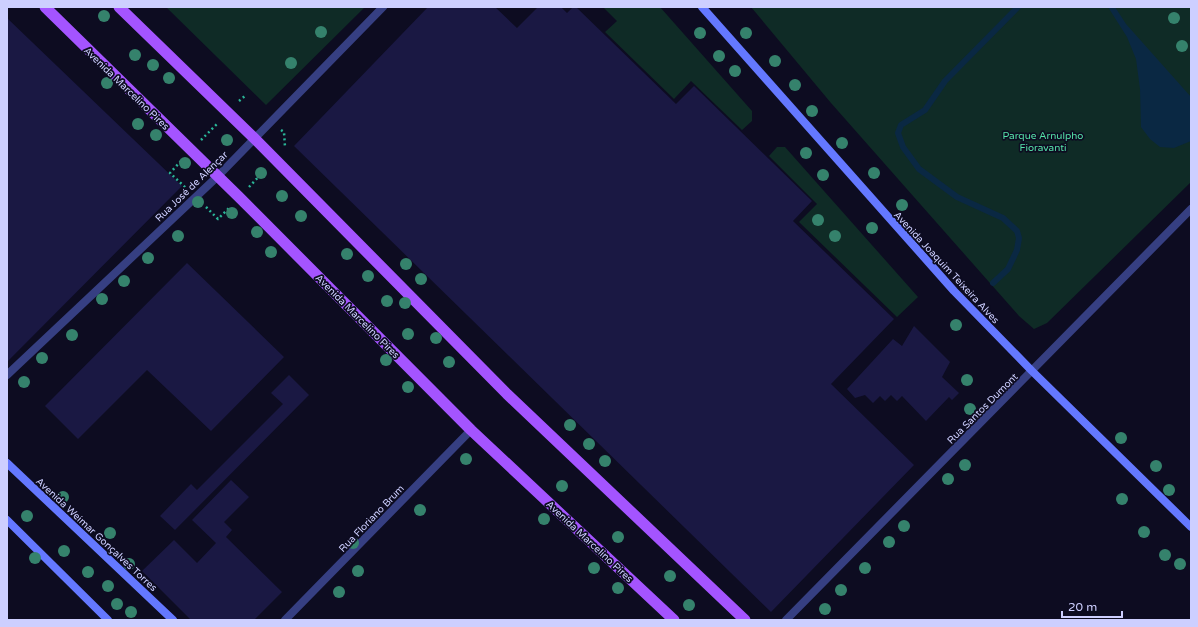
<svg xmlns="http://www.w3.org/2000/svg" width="1198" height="627" font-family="'Varela Round',sans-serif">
	<rect width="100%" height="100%" fill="#0d0c21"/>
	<!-- green -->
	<path fill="#0f2b26" d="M166,7h199l-99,98z
		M603,7h57l92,104v10l-10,9 -51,-49 -17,18 -69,-67 12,-11z
		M751,7h440v175l-144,141 -13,6 -15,-13 -188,-213z
		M777,147h8l133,150 -21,20 -98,-95 18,-18 -48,-48z"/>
	<!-- water -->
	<path fill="#0a2843" d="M1108,7h7l11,17 65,73v44l-17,7 -14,-1 -10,-8 -9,-12 -1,-38 -4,-30 -9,-22z"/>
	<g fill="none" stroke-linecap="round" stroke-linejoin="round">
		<!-- stream -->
		<path stroke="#0a2843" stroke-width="6" d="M993,283l15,-14 9,-19 2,-12 -2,-7 -14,-13 -46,-21 -38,-28 -16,-22 -5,-14 3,-8 24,-15 20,-29 73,-74"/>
	</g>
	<!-- building -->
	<path fill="#1a1843" d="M428,7h67l22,21 21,-21h23l6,6 6,-6h3l100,97 18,-18 118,115 -19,20 101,98 -63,65 83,81 -143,147 -477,-466z
		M7,18l175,168 -175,176z
		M187,263l97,94 -73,74 -64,-61 -69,69 -33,-33z
		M914,326l36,36 -8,15 17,16 -7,7 -3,-3 -23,24 -24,-25 -5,5 -6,-6 -6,6 -5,-5 -7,7 -8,-8 -10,3 -8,-9 46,-50 9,7z
		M289,375l20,20 -134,135 -15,-14 31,-32 6,6 86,-86 -12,-11z
		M231,480l18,17 -25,25 8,8 -6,7 56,55 -28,28h-63l-49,-49 32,-31 23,23 19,-20 -24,-23z"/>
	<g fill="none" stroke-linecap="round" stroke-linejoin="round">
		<!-- path -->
		<path stroke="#2ab597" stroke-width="2.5" stroke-dasharray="2 3" stroke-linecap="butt" d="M239,101l7,-6
			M281,130l3,2 1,15
			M201,140l16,-16
			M181,161l-11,12 16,15
			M249,187l16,-17
			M206,207l12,12 11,-11"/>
		<!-- minor -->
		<path stroke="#363f82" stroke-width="8" d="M7,375l211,-199 165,-169
			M285,620l186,-190
			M786,620l405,-411"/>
		<!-- secondary -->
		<path stroke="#6478ff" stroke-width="8" d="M702,7l252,284 78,80 159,156
			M7,463l166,157
			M7,520l101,100"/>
		<!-- primary -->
		<path stroke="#a454ff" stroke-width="11" d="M45,7l194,190 232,233 203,190
			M119,7l135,131 253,256 238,226"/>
	</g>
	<!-- trees -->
	<g fill="#35826c">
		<circle cx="104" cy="16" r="6"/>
		<circle cx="1174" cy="18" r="6"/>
		<circle cx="321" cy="32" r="6"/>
		<circle cx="700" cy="33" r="6"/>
		<circle cx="746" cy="33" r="6"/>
		<circle cx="1182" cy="46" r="6"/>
		<circle cx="135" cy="55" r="6"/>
		<circle cx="719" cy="56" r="6"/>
		<circle cx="775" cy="61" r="6"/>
		<circle cx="291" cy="63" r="6"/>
		<circle cx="153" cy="65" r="6"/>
		<circle cx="735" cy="71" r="6"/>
		<circle cx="169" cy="78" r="6"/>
		<circle cx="107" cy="83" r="6"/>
		<circle cx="795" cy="85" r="6"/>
		<circle cx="812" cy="111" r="6"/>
		<circle cx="138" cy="124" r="6"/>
		<circle cx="156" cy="135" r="6"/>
		<circle cx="227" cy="140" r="6"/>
		<circle cx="842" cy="143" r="6"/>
		<circle cx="806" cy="153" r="6"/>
		<circle cx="185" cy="163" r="6"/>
		<circle cx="261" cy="173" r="6"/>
		<circle cx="874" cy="173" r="6"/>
		<circle cx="823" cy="175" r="6"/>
		<circle cx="282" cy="196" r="6"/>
		<circle cx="198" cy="202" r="6"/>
		<circle cx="902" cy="205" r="6"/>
		<circle cx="232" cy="213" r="6"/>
		<circle cx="301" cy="216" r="6"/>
		<circle cx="818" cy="220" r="6"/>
		<circle cx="872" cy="228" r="6"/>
		<circle cx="257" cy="232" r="6"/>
		<circle cx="178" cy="236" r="6"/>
		<circle cx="835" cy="236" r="6"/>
		<circle cx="271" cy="252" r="6"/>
		<circle cx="347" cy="254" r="6"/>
		<circle cx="148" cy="258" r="6"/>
		<circle cx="406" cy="264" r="6"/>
		<circle cx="368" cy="276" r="6"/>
		<circle cx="421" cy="279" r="6"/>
		<circle cx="124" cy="281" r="6"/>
		<circle cx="102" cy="299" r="6"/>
		<circle cx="387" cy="301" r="6"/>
		<circle cx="405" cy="303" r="6"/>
		<circle cx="956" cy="325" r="6"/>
		<circle cx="408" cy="334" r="6"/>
		<circle cx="72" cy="335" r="6"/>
		<circle cx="436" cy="338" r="6"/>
		<circle cx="42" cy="358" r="6"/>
		<circle cx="386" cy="360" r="6"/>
		<circle cx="449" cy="362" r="6"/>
		<circle cx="967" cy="380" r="6"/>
		<circle cx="24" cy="382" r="6"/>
		<circle cx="408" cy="387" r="6"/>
		<circle cx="970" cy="409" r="6"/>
		<circle cx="570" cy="425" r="6"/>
		<circle cx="1121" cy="438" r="6"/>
		<circle cx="589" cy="444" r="6"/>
		<circle cx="466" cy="459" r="6"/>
		<circle cx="605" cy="461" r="6"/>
		<circle cx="965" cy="465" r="6"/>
		<circle cx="1156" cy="466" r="6"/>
		<circle cx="948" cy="479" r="6"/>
		<circle cx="562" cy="486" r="6"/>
		<circle cx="1169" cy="490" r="6"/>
		<circle cx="63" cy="497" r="6"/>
		<circle cx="1122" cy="499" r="6"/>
		<circle cx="420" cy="510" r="6"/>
		<circle cx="27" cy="516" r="6"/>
		<circle cx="544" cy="519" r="6"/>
		<circle cx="904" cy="526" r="6"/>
		<circle cx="1144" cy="532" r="6"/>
		<circle cx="110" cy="533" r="6"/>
		<circle cx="618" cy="537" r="6"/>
		<circle cx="889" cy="542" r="6"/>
		<circle cx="353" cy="543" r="6"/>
		<circle cx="64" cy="551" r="6"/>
		<circle cx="1165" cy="555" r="6"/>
		<circle cx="35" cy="558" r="6"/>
		<circle cx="129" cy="564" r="6"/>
		<circle cx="1180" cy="564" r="6"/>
		<circle cx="594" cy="568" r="6"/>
		<circle cx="865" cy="568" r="6"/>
		<circle cx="358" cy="571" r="6"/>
		<circle cx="88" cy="572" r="6"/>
		<circle cx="670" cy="576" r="6"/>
		<circle cx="108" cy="586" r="6"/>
		<circle cx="618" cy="588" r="6"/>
		<circle cx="841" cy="590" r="6"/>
		<circle cx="339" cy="592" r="6"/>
		<circle cx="117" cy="604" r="6"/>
		<circle cx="689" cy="605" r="6"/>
		<circle cx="825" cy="609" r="6"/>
		<circle cx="131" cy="612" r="6"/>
	</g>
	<g text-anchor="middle" stroke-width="3.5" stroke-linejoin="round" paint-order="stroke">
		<!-- street labels -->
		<g font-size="10" fill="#cdcfff" stroke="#0d0c21">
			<text transform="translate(127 88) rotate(44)" y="4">Avenida Marcelino Pires</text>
			<text transform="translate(191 186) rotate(-44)" y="4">Rua José de Alençar</text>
			<text transform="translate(947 267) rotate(47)" y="4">Avenida Joaquim Teixeira Alves</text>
			<text transform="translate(358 316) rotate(45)" y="4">Avenida Marcelino Pires</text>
			<text transform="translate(982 408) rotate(-45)" y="4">Rua Santos Dumont</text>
			<text transform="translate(371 518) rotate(-46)" y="4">Rua Floriano Brum</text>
			<text transform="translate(97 534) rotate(43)" y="4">Avenida Weimar Gonçalves Torres</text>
			<text transform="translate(590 541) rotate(43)" y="4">Avenida Marcelino Pires</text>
		</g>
		<!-- park labels -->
		<g font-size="10" fill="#55e2a9" stroke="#0d0c21">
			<text x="1043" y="139">Parque Arnulpho<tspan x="1043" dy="12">Fioravanti</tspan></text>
		</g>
	</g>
	<!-- border -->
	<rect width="1198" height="627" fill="none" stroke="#cdcfff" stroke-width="16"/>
	<!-- scale -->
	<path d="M1062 611v6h60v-6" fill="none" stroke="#cdcfff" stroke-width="2"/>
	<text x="1068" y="611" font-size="12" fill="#cdcfff" stroke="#0d0c21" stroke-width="3" paint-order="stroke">20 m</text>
</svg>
